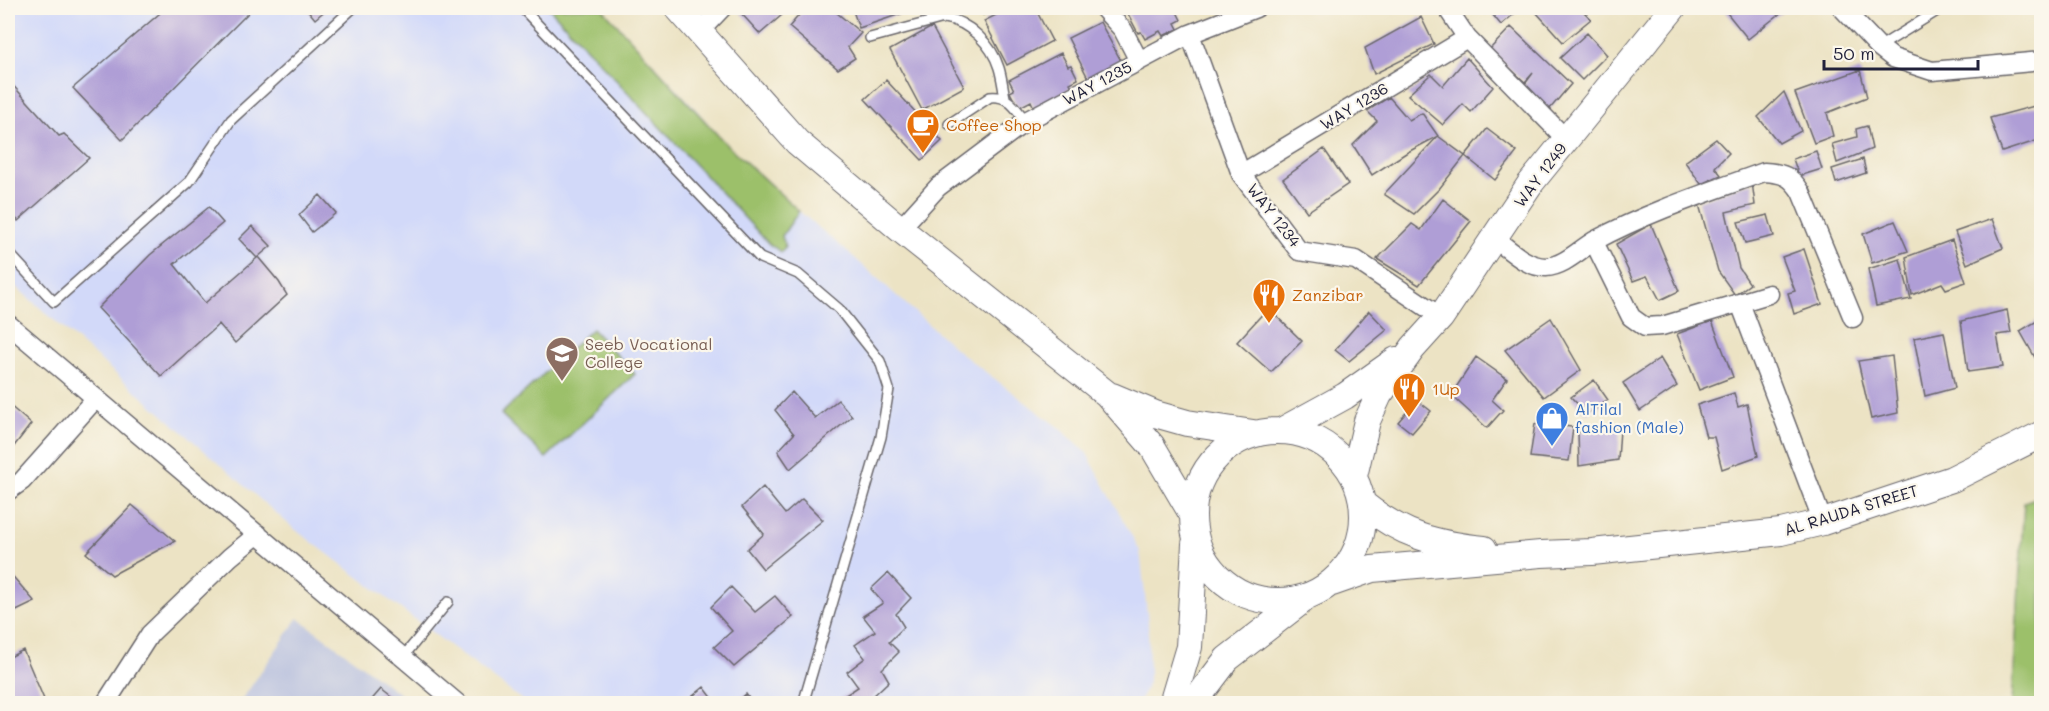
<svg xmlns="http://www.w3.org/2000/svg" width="2049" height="711" font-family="Mali,sans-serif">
	<rect width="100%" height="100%" fill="#fbf7ec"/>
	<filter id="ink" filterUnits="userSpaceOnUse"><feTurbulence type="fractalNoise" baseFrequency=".0167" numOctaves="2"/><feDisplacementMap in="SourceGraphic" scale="12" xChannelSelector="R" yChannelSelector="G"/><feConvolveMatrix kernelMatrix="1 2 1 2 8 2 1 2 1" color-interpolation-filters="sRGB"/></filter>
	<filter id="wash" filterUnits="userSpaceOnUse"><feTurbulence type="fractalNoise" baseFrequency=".008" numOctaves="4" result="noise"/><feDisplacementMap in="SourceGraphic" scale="24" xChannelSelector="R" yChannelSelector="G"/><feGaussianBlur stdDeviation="1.35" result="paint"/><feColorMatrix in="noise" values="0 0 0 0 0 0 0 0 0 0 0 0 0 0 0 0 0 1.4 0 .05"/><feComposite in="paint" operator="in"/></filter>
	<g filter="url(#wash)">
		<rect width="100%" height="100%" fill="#ece3c4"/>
		<!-- built -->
		<path fill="#d2d9f9" d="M8,8h593l92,98 32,37 63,59 60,50 110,99 100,76 28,25 54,99 8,71 1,60 -11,22 -612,-1 -234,-176 -284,-247z"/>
		<!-- industrial -->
		<path fill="#bcc3de" d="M298,618l114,85 -173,1z"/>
		<!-- green -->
		<path fill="#9cc06a" stroke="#5f7152" stroke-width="1.5" d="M549,8h53l123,135 74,68 -17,25 3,11 -4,5 -12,-8z
			M592,329l43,45 -89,84 -45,-44z
			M2041,496v207h-29l12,-201z"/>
		<g id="blocks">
			<!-- building -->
			<path fill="#af9ed6" d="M166,8h87l-131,132 -49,-52z
				M306,8h22l-13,11z
				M745,8h45l-30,26 -20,-22z
				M805,8h26l30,25 -13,14 7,11 -17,11 -49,-42z
				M852,8h66l-59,20z
				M981,8h17l-15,7z
				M1010,8h25l17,33 -45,24 -23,-44z
				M1125,8h50l6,12 -6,3 3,6 -15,7 -3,-5 -15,8 -4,-7 -3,1z
				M1487,8h34l-20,17z
				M1541,8h39l11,11 -28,23 -27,-30z
				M1723,8h64l-39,31z
				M1421,17l13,27 -60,30 -9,-26z
				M1100,22l21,39 -33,17 -20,-40z
				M932,27l32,60 -42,23 -32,-60z
				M1511,27l60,57 -22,26 -27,-22 11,-15 -8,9 -36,-32z
				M1587,33l20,22 -25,25 -22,-22z
				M1061,53l7,13 3,-1 7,14 -8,4 2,4 -37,23 -4,-9 -13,7 -8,-16 4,-2 -5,-10z
				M1467,58l26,29 -22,25 -8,-8 -20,21 -35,-30 23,-21 12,12z
				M1860,70l7,27 -40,16 6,23 -19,7 -19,-50z
				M8,80l51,56 5,-2 25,24 -71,63 -10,-13z
				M886,80l56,61 -20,19 -57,-61z
				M1784,92l17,39 -22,12 -21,-26z
				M1389,97l20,23 13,-7 16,23 27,20 -26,33 -25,25 -30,-20 54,-58 -32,17 -34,22 -19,-30 24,-24 -10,-10z
				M2042,104v35l-40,13 -12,-34z
				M1867,126l5,23 -35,14 -5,-19 25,-7 -1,-8z
				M1487,129l30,23 -22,28 -30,-24z
				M1716,139l13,14 -14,14 6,8 -20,9 -16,-22z
				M1324,149l24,35 -41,28 -24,-33z
				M1816,151l6,18 -23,7 -6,-17z
				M1863,159l3,14 -30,10 -4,-14z
				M1752,182l3,23 -29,7 13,56 11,16 -15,11 -17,-24 -20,-70z
				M320,195l16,18 -24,19 -13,-17z
				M1443,199l28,22 -52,64 -42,-26 35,-35 9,6z
				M209,207l14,16 -49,41 31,39 52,-45 -18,-19 13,-13 19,20 -13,11 21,25 8,13 -52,48 -16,-19 -58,52 -63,-68 52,-53z
				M1768,215l6,21 -29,7 -7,-21z
				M1992,219l11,29 -36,16 -12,-32z
				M1895,221l13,30 -36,12 -9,-29z
				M1651,224l28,67 -19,9 -13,-24 -14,5 -17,-37z
				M1952,240l14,42 -20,7 -4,-6 -30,12 -6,-38z
				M1804,249l18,55 -28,10 -6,-21 7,-2 -13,-34z
				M1900,259l11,40 -35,7 -8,-37z
				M1268,308l34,33 -31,31 -34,-30z
				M2007,310l4,23 -14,2 6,32 -35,5 -7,-51z
				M1369,311l18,19 -38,31 -14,-11z
				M1551,318l30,52 -37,27 -39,-47z
				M2042,318v41l-5,2 -17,-30z
				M1712,321l21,56 -34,13 -22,-56z
				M1944,332l11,56 -30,8 -11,-58z
				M1892,356l6,57 -27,6 -13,-58z
				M1476,357l31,22 -15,21 11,10 -16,18 -36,-33z
				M1660,358l17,28 -37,25 -17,-28z
				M1594,380l14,20 -21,14 -16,-17z
				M792,392l23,26 23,-18 14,16 -62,53 -12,-18 16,-17 -19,-24z
				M1734,393l4,14 9,-3 11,52 -36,13 -8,-32h-8l-9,-32z
				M1417,400l14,11 -19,22 -14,-11z
				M8,404l23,20 -23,30z
				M1535,424l38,3 -4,34 -39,-4z
				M1620,429l-2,31 -39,6 -1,-34z
				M763,487l22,27 17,-15 21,21 -60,49 -16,-20 17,-15 -22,-27z
				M132,505l43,36 -63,34 -26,-22z
				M8,571l27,31 -27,13z
				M888,573l23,25 -15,16 8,13 -15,15 10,10 -17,17 7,12 -18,17 4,6h-34l-3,-4 20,-13 -11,-15 18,-14 -10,-13 20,-14 -12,-15 20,-13 -12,-14z
				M731,587l24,25 20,-16 18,21 -59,50 -20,-20 18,-16 -21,-24z
				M23,650l23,54h-38v-46z
				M704,687l13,17h-34z
				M381,689l19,15h-32z
				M746,694l7,10h-18z"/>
		</g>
	</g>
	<g filter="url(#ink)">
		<use href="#blocks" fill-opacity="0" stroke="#69666b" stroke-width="1.5"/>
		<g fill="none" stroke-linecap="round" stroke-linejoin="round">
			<defs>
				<path id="lane" d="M522,8l238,250 38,16 41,35 41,52 9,28 -8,48 -78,267
					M870,38l74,-20c25,3 48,27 55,50 3,10 4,20 6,29
					M1879,47l63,-39
					M949,124l41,-27c19,-2 25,11 36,24
					M8,252l46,50 135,-120 42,-62 122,-112
					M403,657l45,-55"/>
				<path id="street" d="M1103,8l20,22 16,31
					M1447,8l20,30 99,101
					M1842,8l37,39 14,11 39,13 110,-10
					M699,32l23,-24
					M1190,34l51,140 58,77 57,9 85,57
					M1241,174l226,-136
					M900,229l38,-42 88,-66 164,-87 66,-26
					M1495,239c15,11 31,28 51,28 18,-1 33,-17 48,-26 54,-29 112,-48 170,-69 19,1 27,4 37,20l52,126
					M1594,242l37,75 14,10 17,-1 107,-32
					M1740,303l83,219
					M8,324l450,380
					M8,491l14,-10 74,-83
					M105,704l45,-70 80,-77 28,-23"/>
				<path id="secondary" d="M678,8l119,134 103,87 207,165 45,52 40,68
					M1112,396l43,18 32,9 66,10
					M1283,430l62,-34 51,-36
					M1193 516a85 85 0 1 1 170 0a85 85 0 1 1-170 0Z
					M1354,476l13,-55 12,-26 34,-47 28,-31 89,-133 143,-176
					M1363,504c39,31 71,40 121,45
					M1332,583l40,-14 169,-15 51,-2 189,-20 42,-10 129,-43 90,-45
					M1172,704l17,-57 6,-103
					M1193,704l34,-45 76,-59"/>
			</defs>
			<!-- lane casing -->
			<use href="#lane" stroke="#69666b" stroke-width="12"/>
			<!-- street casing -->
			<use href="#street" stroke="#69666b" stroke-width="21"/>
			<!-- secondary casing -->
			<use href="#secondary" stroke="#69666b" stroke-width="28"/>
			<!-- lane -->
			<use href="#lane" stroke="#fff" stroke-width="9"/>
			<!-- street -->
			<use href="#street" stroke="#fff" stroke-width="18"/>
			<!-- secondary -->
			<use href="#secondary" stroke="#fff" stroke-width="26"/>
		</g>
	</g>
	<!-- icons -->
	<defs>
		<symbol id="cafe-pin" viewBox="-11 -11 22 30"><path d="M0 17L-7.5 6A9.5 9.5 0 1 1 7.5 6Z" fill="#e8710a" stroke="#fbf7ec"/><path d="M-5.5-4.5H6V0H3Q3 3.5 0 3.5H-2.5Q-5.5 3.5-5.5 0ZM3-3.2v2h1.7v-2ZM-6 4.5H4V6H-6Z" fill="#fff"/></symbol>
		<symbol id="restaurant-pin" viewBox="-11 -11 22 30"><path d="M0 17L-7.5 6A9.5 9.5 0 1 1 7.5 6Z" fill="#e8710a" stroke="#fbf7ec"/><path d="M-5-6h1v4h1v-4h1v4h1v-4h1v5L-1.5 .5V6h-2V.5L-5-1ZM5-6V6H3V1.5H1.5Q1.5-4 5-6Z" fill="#fff"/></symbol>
		<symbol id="university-pin" viewBox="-11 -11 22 30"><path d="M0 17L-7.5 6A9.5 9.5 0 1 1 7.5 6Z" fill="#8d6e63" stroke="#fbf7ec"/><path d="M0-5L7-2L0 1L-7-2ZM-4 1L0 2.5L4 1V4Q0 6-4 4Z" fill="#fff"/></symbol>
		<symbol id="shop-pin" viewBox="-11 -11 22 30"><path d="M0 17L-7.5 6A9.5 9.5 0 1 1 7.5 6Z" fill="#3f7fe0" stroke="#fbf7ec"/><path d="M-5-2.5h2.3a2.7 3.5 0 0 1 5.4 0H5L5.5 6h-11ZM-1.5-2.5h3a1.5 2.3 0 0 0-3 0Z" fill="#fff"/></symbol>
	</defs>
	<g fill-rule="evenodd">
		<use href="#cafe-pin" x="904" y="106" width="38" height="52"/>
		<use href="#restaurant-pin" x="1250" y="276" width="38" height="52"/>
		<use href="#university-pin" x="543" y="334" width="38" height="52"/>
		<use href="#restaurant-pin" x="1390" y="370" width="38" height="52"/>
		<use href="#shop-pin" x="1533" y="399" width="38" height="52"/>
	</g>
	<g text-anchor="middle" stroke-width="4.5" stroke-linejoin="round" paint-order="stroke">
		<!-- street labels -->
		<g font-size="16" fill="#22223b" stroke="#fbf7ec">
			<text transform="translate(1097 83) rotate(-28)" y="6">WAY 1235</text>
			<text transform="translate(1354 106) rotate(-31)" y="6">WAY 1236</text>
			<text transform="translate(1540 175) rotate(-53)" y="6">WAY 1249</text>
			<text transform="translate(1274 215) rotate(52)" y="6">WAY 1234</text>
			<text transform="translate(1851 510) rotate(-17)" y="6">AL RAUDA STREET</text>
		</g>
		<!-- food labels -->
		<g font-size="16" fill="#c56008" stroke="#fbf7ec" text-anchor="start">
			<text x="946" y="131">Coffee Shop</text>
			<text x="1292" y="301">Zanzibar</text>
			<text x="1432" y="395">1Up</text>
		</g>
		<!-- education labels -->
		<g font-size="16" fill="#785e54" stroke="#fbf7ec" text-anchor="start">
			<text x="585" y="350">Seeb Vocational<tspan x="585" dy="18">College</tspan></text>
		</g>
		<!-- shop labels -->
		<g font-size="16" fill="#366cbe" stroke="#fbf7ec" text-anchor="start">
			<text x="1575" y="415">AlTilal<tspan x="1575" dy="18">fashion (Male)</tspan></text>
		</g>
	</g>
	<!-- margin -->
	<rect width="2049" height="711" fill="none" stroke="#fbf7ec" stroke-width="30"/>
	<!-- scale -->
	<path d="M1824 60v9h154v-9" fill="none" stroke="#22223b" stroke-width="3"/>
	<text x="1833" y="60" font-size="18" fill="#22223b" stroke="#fbf7ec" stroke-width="4.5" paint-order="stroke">50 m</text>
</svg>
